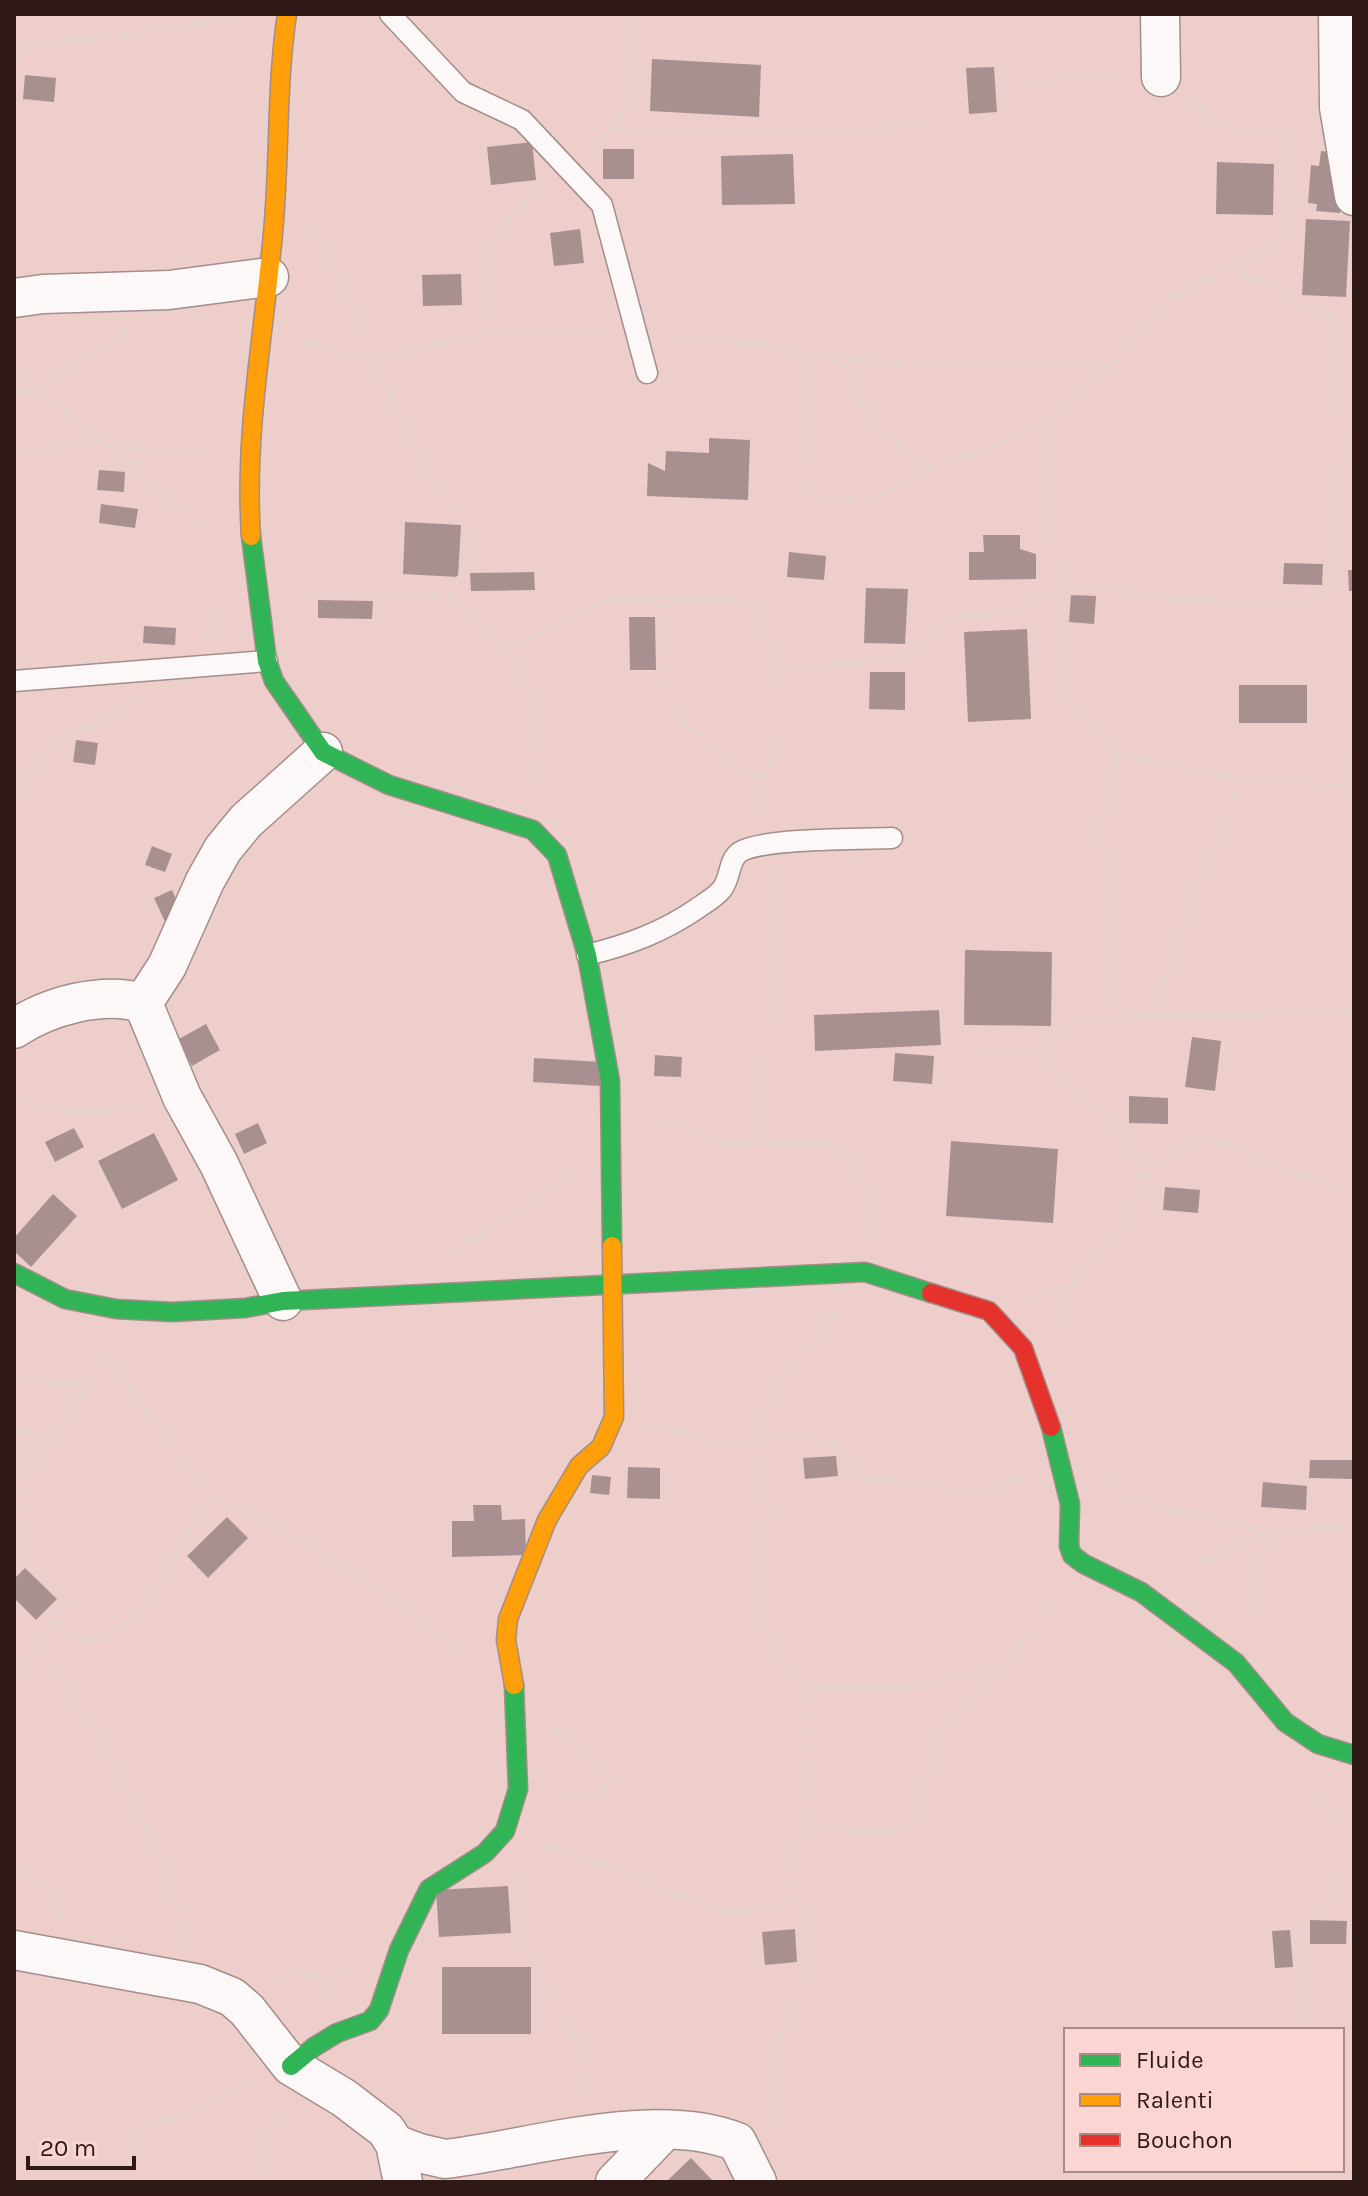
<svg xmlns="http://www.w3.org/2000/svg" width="1368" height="2196" font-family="Karla,sans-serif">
	<rect width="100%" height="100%" fill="#edceca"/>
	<!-- building -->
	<path fill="#a89091" d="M652,59l109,6 -2,52 -109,-6z
		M994,67l3,45 -28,2 -3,-46z
		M25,75l31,3 -2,24 -31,-3z
		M532,142l4,38 -45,5 -4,-38z
		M603,149h31v30h-31z
		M1321,151l23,2 -4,60 -24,-2 1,-7 -9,-1 3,-38 8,1z
		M793,154l2,50 -73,1 -1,-49z
		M1217,162l57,2 -1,51 -57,-1z
		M1306,219l44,2 -4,76 -44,-2z
		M580,229l4,34 -30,3 -4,-33z
		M461,274l1,31 -39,1 -1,-31z
		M709,438l41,2 -2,60 -101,-4 1,-33 17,8 1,-20 43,2z
		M99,470l26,2 -1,20 -27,-2z
		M101,504l37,5 -3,19 -36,-5z
		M405,522l56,3 -3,52 -55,-3z
		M983,535h37v14l16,5v25l-67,1v-28h15z
		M789,552l37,4 -2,24 -37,-3z
		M1284,563l39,1 -1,21 -39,-1z
		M1348,570h6v21h-5z
		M534,572l1,18 -64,1 -1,-18z
		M866,588l42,1 -3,55 -41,-1z
		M1071,595l25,1 -2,28 -25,-2z
		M318,600l55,1 -1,18 -54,-1z
		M629,617h26l1,53h-26z
		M144,626l32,2 -1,17 -32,-2z
		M1027,629l4,90 -63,3 -4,-90z
		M870,672h35v38l-36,-1z
		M1239,685h68v38h-68z
		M76,740l22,3 -3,22 -22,-3z
		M152,846l20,8 -7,18 -20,-7z
		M172,890l11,26 -17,8 -12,-26z
		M965,950l87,2 -1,74 -87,-1z
		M939,1010l2,35 -126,6 -1,-36z
		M206,1024l14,26 -28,16 -15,-26z
		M1192,1037l29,4 -6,50 -30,-4z
		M895,1053l39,3 -2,28 -39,-3z
		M655,1055l27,2 -1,20 -27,-1z
		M534,1058l67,4 -1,24 -67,-4z
		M1129,1096l39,2v26l-39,-1z
		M258,1123l9,20 -23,11 -9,-20z
		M74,1128l10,19 -29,15 -10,-20z
		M154,1133l24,47 -56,29 -24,-48z
		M951,1141l107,8 -5,74 -107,-7z
		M1165,1187l35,3 -2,23 -35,-3z
		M53,1194l24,22 -46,51 -17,-16v-13z
		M836,1456l2,20 -33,3 -2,-21z
		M1310,1460h44v19l-45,-1z
		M628,1467l32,1v31l-33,-1z
		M592,1475l19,2 -2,18 -19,-2z
		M1263,1482l44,4 -1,24 -45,-3z
		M473,1505h28l1,15 23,-1 1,36 -74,2v-36h22z
		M227,1517l21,21 -40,40 -21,-22z
		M25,1568l32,31 -21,21 -22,-22v-19z
		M508,1886l3,47 -72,4 -3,-47z
		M1310,1920l37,1 -1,23h-36z
		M795,1929l2,33 -32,3 -3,-33z
		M1290,1930l3,37 -18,1 -3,-37z
		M442,1967h89v67h-89z
		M691,2158l23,24 -46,-2z"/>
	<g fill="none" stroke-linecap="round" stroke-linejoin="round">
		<defs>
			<path id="lane" d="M390,14l73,78 59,28 80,85 45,168
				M14,681l253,-20
				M587,955c41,-10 76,-23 111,-47 8,-6 18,-11 24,-19 9,-11 6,-29 18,-37 22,-14 121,-13 152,-14"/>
			<path id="street" d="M1160,14l1,63
				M1338,14l1,93 15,89
				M14,298l29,-4 126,-4 100,-13
				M143,1003l39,94 37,67 64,137
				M14,1029c34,-23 88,-38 129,-26l24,-37 38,-85 18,-32 23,-28 77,-69
				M14,1950l186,34 32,13 15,13 44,56 53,32 42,32 9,14 8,38
				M395,2144l24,9 26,6c86,-10 210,-50 292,-17l20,40
				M615,2182l50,-52"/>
			<path id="fast" d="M251,536l16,125 7,20 49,71 66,33 144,45 24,25 30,100 23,126 2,165
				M14,1273l51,26 51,10 56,3 73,-4 38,-7 582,-29 66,21
				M1051,1427l19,77 -1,42 3,9 12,9 57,28 95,71 49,59 33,22 36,11
				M291,2066l23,-19 23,-14 33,-12 9,-11 20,-60 30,-61 56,-36 20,-22 13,-42 -4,-104"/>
			<path id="slow" d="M251,536c-7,-102 13,-202 22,-303 7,-73 3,-146 14,-219
				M514,1685l-8,-45 2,-21 39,-99 32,-54 22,-19 13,-30 -2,-171"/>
			<path id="jam" d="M931,1293l58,18 34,37 28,79"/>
		</defs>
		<!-- lane casing -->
		<use href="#lane" stroke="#a48d8a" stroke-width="23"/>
		<!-- street casing -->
		<use href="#street" stroke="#a48d8a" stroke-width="41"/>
		<!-- fast casing -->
		<use href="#fast" stroke="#a48d8a" stroke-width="21"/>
		<!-- slow casing -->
		<use href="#slow" stroke="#a48d8a" stroke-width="21"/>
		<!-- jam casing -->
		<use href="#jam" stroke="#a48d8a" stroke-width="21"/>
		<!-- path -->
		<path stroke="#dfd6d4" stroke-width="5" stroke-dasharray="2 6" stroke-linecap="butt" d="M14,47l14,1 186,-26 28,-8
			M14,61l13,-12
			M1024,80l103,-2
			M1189,99l38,31 61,3
			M613,129l15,-26 -2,-89
			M586,152l26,-22 247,3 70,-13
			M481,335l1,-51 14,-52 52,-47
			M666,336l77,6 64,13 93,10 207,2 25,-26 29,-38 118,-61 9,-27v-82l18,-9
			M300,339c66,36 114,7 179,-4 37,-6 91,-2 129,-2
			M807,355l4,33 -1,22 -7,20 -4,47 3,9 22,15 55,-6 52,-29
			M841,358c17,51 43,83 90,108l113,-40
			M14,361l23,27 174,146
			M1107,367l-63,59 25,268 50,61 120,24 105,7
			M14,396l23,-8 94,-59
			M14,451l5,2 80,-11 66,9 46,2
			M1335,559l19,1
			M295,592l158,3 13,-38 1,-16 -4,-19 -30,-41 -26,-52 -93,-200
			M453,595c36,37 81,72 84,128 2,23 -1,47 -2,69
			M667,597c0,26 -4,69 2,93 10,42 57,70 92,89
			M205,637l16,-20
			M507,650l99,-51 61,-2 88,6 10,32 18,36 1,70 -23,38 -4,42
			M783,671l135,-16 18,-33 76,-12 47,-22 36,-1 117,15 85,3 18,-5 14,-15 6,-26 11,-117 -17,-124 -96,-51
			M1352,712l-8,74 10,25
			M14,794l51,-57 59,-28 12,-9
			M1150,1015l65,-174 18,-35 6,-27
			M1104,1020l3,-150 -7,-48 19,-67
			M969,1050l66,1 44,46 24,12 25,33 17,37
			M1035,1051l35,-26 15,-7 19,2 46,-5 68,2 70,-7 66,1
			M14,1100l78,13 55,-10
			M647,1121c31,-9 53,19 82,22 12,2 25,-1 37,-1 21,0 46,-1 67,6 29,11 37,59 41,86
			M765,1142l5,-200 9,-74
			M453,1251l76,-47 43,-37
			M1030,1300l36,-10 44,-47 35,-64 31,-28 19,-12 30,4 32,18 97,28
			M835,1313l-15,21 -27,26 -21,34 -13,47 10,72 -8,37v46l12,56 36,36 105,-2 89,-20 48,-56 7,-17
			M1055,1323l11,-33
			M14,1376l72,9 19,-34
			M86,1385l-13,25 -48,74 -9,63 54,56 -33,41c62,94 126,191 153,301
			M14,1425l36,20
			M650,1426l66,16 83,-4 35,4 21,31 10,6 129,13 31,-19
			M14,1432l11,50
			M1105,1471l21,28 141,32 -20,93
			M211,1500l68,26 99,63 90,68
			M1180,1573l87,-42 87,-3
			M52,1623c41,26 51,20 87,-10l72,-113 -112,-153
			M14,1657l10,8
			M14,1676l23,-32
			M809,1688c-4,42 -16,102 2,141
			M557,1728l56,48 -13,22 -43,-5
			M1318,1787l36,60
			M540,1843l102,35 84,36 53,-8 15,-9c-6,-31 -7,-44 17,-68h36l44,4 20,-7 33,-99 59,-61
			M14,1865c24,18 42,27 47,59
			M513,1878l5,5 10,67 53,99 10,49
			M270,1982l23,-9 35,3 25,-9
			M321,1998l7,-22
			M1300,2030l-1,-10 6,-49 -1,-50 31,-29 15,-48
			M769,2123l5,-3 -7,-56 35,-77 4,-28 -1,-32 -11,-30
			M1342,2131l12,-2
			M123,2168l23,-39 112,-48
			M256,2182l24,-80
			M1292,2182l7,-12"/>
		<!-- lane -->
		<use href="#lane" stroke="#fcf8f7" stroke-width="20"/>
		<!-- street -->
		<use href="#street" stroke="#fcf8f7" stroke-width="38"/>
		<!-- fast -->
		<use href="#fast" stroke="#30b455" stroke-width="18"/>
		<!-- slow -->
		<use href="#slow" stroke="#ff9f0a" stroke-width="18"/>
		<!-- jam -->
		<use href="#jam" stroke="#e5322d" stroke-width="18"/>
	</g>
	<!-- border -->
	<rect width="1368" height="2196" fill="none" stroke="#2e1917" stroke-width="32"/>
	<!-- legend -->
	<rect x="1064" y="2028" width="280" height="144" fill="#fad5d1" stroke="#a88a87" stroke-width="2"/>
	<rect x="1080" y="2054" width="40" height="12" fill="#30b455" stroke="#a88a87" stroke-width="2"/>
	<text x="1136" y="2068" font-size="24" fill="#2e1917">Fluide</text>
	<rect x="1080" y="2094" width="40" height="12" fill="#ff9f0a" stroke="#a88a87" stroke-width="2"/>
	<text x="1136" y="2108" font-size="24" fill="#2e1917">Ralenti</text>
	<rect x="1080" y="2134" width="40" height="12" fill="#e5322d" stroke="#a88a87" stroke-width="2"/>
	<text x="1136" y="2148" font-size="24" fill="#2e1917">Bouchon</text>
	<!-- scale -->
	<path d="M28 2156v12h106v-12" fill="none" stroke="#2e1917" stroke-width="4"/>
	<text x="40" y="2156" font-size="24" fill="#2e1917" stroke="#fad5d1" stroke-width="6" paint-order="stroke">20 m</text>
</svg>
